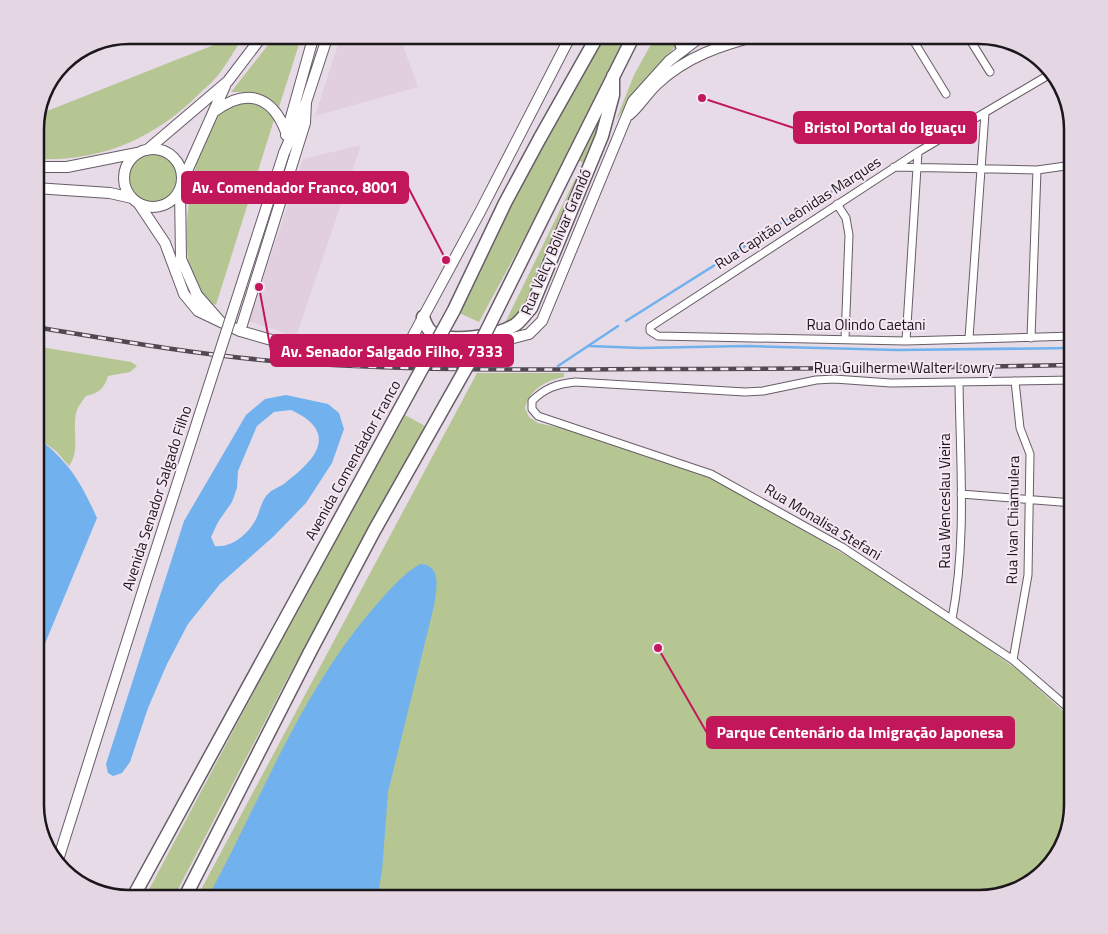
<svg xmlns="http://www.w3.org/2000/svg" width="1108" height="934" font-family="'Titillium Web',sans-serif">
	<rect width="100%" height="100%" fill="#e7dbe7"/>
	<!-- built -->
	<path fill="#e1cfe0" d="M341,35h58l19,52 -103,29z
		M361,145l-65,192 -47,-16 54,-162z"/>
	<!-- green -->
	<path fill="#b5c693" d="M239,35h5c-8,13 -16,27 -25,39 -5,7 -13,13 -19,19 -46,46 -99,69 -165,66l2,-44z
		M276,35h26l-23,72c-14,-15 -28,-15 -48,-15z
		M603,35h25l-58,118 -91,169 -20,-9 50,-107z
		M656,35h16l3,3v9l-29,31 -30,42 18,-45z
		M244,102c15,3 22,6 30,18l-58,185c-51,-18 -25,-153 -1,-187 7,-10 18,-13 29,-16z
		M600,118h3l-83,201 -17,8 80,-164 -4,-3z
		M127 178a26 26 0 1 1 52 0a26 26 0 1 1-52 0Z
		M35,346l96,16 6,4 -7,6 -22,4c-4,13 -9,17 -22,20 -3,4 -7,9 -9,14 -6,18 4,40 -8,56l-13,-15 -21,-15z
		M477,373h87v4c-19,4 -34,12 -39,31l4,9 9,6 32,7 113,38 32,12 30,16 107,63 103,66 64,46 54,49v86l-23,61 -34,25 -36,7h-784z
		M405,415l20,11 -139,255 -113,218h-29l138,-260z"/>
	<!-- water -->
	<path fill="#71b2ee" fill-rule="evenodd" d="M286,395l42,9 11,9 5,16 -12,34 -26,40 -32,33 -54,48 -32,40 -21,40 -19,44 -18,54 -8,11 -9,3 -5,-3 -2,-9 78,-243 62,-106 19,-16zM291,410c48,22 26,49 -6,73 -5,4 -12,6 -16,10 -8,7 -9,19 -14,28 -8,14 -24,27 -40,25l-4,-9 7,-15 14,-20 5,-14 1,-17 19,-45 17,-14z
		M35,436c33,24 46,46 62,82l-53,128 -9,8z
		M420,564c23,1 16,26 14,42l-46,186 -6,79 -5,28h-170c53,-97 92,-203 164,-288 15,-17 30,-36 49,-47z"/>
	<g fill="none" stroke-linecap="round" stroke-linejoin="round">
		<!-- stream -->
		<path stroke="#71b2ee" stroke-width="2.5" d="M626,321l246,-155
			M589,346l52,2 105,-2 151,4 176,-2
			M558,366l60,-40"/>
		<defs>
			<path id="street" d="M910,35l36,59
				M967,35l23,37
				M1038,57l3,4
				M1052,73l-134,79 -268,175v4l8,5 248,5 167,-5
				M894,167l143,3 36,-5
				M837,204l9,14 3,17 -4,104
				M969,338l16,-225
				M1031,338l6,-168
				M906,341l12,-189
				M961,494l112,9
				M952,619c15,-78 8,-158 7,-237
				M1013,660l15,-85 2,-121 -10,-26 -5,-47
				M1073,712l-60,-52 -171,-113 -131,-73 -173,-58 -6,-7v-8c13,-13 25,-17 43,-19l170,10 18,-1 53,-11 18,-1 57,4 182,-3"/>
			<path id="secondary" d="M215,111c31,-23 57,-16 71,21
				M629,115c11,-9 18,-22 28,-31 30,-28 65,-39 103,-49
				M286,135l28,-100
				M124 178a29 29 0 1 1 58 0a29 29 0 1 1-58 0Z
				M147,150l81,-69 35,-46
				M284,153l22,-51 22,-67
				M35,167h32l70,-14
				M183,180l42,-94
				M35,188l75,5 22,5
				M180,190l1,69 16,36 22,25
				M139,204l26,39 19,51 14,17 42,20 49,14 118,2 82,-3 40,-10 13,-13 91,-220 36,-40 34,-26
				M240,331l65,-208 1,-21
				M407,347l74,-137 90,-175
				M57,863l88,-279"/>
			<path id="highway" d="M679,35l4,14
				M540,138l58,-103
				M573,157l61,-122
				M423,317c2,5 4,13 10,16 19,11 64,3 82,-8 6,-4 11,-12 16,-17l71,-172 11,-41v-19
				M132,899l145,-265
				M184,899l126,-247"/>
		</defs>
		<!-- street casing -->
		<use href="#street" stroke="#675d67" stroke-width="9"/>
		<!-- secondary casing -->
		<use href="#secondary" stroke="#675d67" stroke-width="12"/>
		<!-- highway casing -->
		<use href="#highway" stroke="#675d67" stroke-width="15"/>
		<!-- street -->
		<use href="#street" stroke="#fff" stroke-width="7"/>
		<!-- secondary -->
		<use href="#secondary" stroke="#fff" stroke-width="10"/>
		<!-- highway -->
		<use href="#highway" stroke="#fff" stroke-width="12"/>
		<defs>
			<path id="rail" d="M35,327c79,13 159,27 238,34 124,10 247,9 371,8 143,0 286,-1 429,-4"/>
		</defs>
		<!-- rail casing -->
		<use href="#rail" stroke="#504a50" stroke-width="4.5"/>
		<!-- rail -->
		<use href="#rail" stroke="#f5e8f4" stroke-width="2.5" stroke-dasharray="8" stroke-linecap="butt"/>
		<defs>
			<path id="secondary-bridge" d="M145,584l139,-431"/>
			<path id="highway-bridge" d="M277,634l177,-324 51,-107 35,-65
				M310,652l64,-121 109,-193 90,-181"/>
		</defs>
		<!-- secondary-bridge casing -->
		<use href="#secondary-bridge" stroke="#675d67" stroke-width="12" stroke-linecap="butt"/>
		<!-- highway-bridge casing -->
		<use href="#highway-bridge" stroke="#675d67" stroke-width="15" stroke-linecap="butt"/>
		<!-- secondary-bridge -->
		<use href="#secondary-bridge" stroke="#fff" stroke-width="10"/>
		<!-- highway-bridge -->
		<use href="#highway-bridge" stroke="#fff" stroke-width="12"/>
	</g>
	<g text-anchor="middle" stroke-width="4" stroke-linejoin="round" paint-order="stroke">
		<!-- street labels -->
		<g font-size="15" fill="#1b171b" stroke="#f5e8f4">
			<text transform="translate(798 213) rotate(-33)" y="5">Rua Capitão Leônidas Marques</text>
			<text transform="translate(556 242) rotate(-67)" y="5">Rua Velcy Bolivar Grandó</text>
			<text x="866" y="330">Rua Olindo Caetani</text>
			<text x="904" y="373">Rua Guilherme Walter Lowry</text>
			<text transform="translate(353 460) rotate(-61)" y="5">Avenida Comendador Franco</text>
			<text transform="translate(157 498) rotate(-72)" y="5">Avenida Senador Salgado Filho</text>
			<text transform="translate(945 501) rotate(-90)" y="5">Rua Wenceslau Vieira</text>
			<text transform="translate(1013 520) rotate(-89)" y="5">Rua Ivan Chiamulera</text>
			<text transform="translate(823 522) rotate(31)" y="5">Rua Monalisa Stefani</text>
		</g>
	</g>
	<!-- crop -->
	<path d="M0 0H1108V934H0ZM129 44H979A85 85 0 0 1 1064 129V805A85 85 0 0 1 979 890H129A85 85 0 0 1 44 805V129A85 85 0 0 1 129 44Z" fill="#e4d7e3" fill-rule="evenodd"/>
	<path fill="none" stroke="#1b171b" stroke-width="2.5" d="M129 44H979A85 85 0 0 1 1064 129V805A85 85 0 0 1 979 890H129A85 85 0 0 1 44 805V129A85 85 0 0 1 129 44Z"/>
	<!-- callouts -->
	<path fill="none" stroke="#c2185b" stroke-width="2" d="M702 98L794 128M446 260L408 187M259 287L271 351M658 648L707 733"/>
	<g fill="#c2185b" stroke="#f5e8f4" stroke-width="2">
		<circle cx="702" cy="98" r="5"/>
		<circle cx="446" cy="260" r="5"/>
		<circle cx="259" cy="287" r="5"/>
		<circle cx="658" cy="648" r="5"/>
	</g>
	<g fill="#c2185b" stroke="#c2185b" stroke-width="2">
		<rect x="794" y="112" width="182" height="31" rx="5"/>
		<rect x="182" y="172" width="226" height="31" rx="5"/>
		<rect x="271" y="335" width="242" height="31" rx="5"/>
		<rect x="707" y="717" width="307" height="31" rx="5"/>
	</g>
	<g font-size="16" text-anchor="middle" font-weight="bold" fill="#fff">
		<text x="885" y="133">Bristol Portal do Iguaçu</text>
		<text x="295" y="193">Av. Comendador Franco, 8001</text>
		<text x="392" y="357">Av. Senador Salgado Filho, 7333</text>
		<text x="860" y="738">Parque Centenário da Imigração Japonesa</text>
	</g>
</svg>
